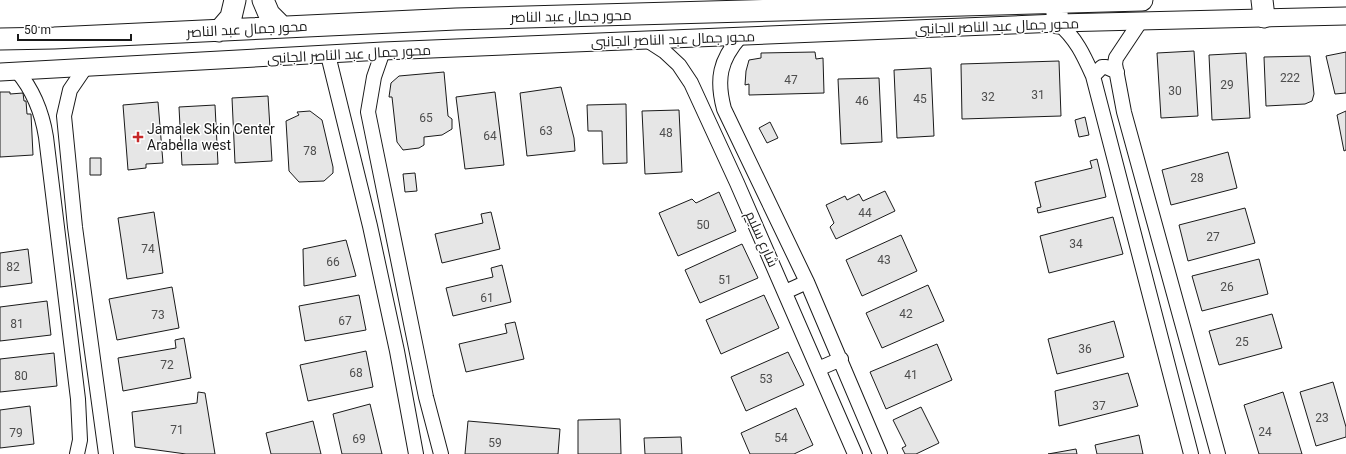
<svg xmlns="http://www.w3.org/2000/svg" width="1346" height="454" font-family="Roboto,Cairo,sans-serif">
	<rect width="100%" height="100%" fill="#fff"/>
	<!-- building -->
	<path fill="#e6e6e6" stroke="#1a1a1a" d="M1194,51l4,65 -37,2 -4,-65z
		M815,52l1,7 7,-1 1,35 -75,2v-11l-4,1 1,-14 3,-11 12,-2v-5z
		M1346,52v41l-11,1 -9,-38z
		M1246,53l4,65 -38,2 -3,-65z
		M1310,56l4,38 -2,7 -7,3 -39,2 -2,-49z
		M1059,61l2,55 -99,3 -1,-55z
		M931,68l3,68 -37,2 -3,-68z
		M444,72l4,44 4,3v10l-10,6 -18,2v8l-5,3 -16,2 -6,-8 -5,-45h-3l2,-14 8,-7z
		M879,78l3,64 -41,2 -3,-65z
		M561,87l13,51 1,13 -48,5 -7,-63z
		M0,92h10v2l13,-1 1,8h2l1,13h4l2,41 -33,2z
		M495,92l9,73 -39,4 -9,-72z
		M268,96l4,65 -37,2 -3,-65z
		M158,102l5,61 -17,1v4l-18,2 -5,-65z
		M626,104l1,59 -24,1 -1,-33h-14l-1,-26z
		M215,105l3,59 -36,1 -3,-58z
		M679,110l3,62 -37,2 -3,-63z
		M310,111l12,9 11,47v6l-9,8 -25,1 -10,-11 -3,-50 13,-6 -2,-3z
		M1346,111v39l-2,1 -7,-36z
		M1085,117l4,18 -10,2 -4,-17z
		M770,122l8,16 -11,5 -8,-15z
		M1228,152l9,36 -66,17 -9,-35z
		M90,158h11v17h-11z
		M1097,159l9,38 -68,16 -1,-5 4,-1 -6,-25 57,-14 -2,-7z
		M415,173l2,18 -12,1 -2,-18z
		M885,191l10,20 -59,28 -6,-12 4,-4 -8,-18 19,-9 2,4 12,-6 4,7z
		M719,192l17,39 -58,25 -19,-43 33,-14 4,4z
		M1245,208l10,35 -67,18 -9,-36z
		M154,212l9,61 -36,6 -9,-61z
		M491,212l9,37 -58,14 -7,-29 48,-11 -2,-9z
		M1113,217l10,37 -74,19 -9,-37z
		M901,235l16,36 -55,25 -16,-36z
		M346,240l10,36 -52,10 -1,-37z
		M742,244l16,34 -58,25 -15,-33z
		M28,249l4,34 -32,4v-34z
		M1259,259l9,35 -66,17 -10,-35z
		M502,265l9,37 -58,14 -7,-28 47,-11 -2,-9z
		M928,285l16,36 -62,27 -16,-35z
		M172,287l7,41 -62,12 -8,-41z
		M359,295l7,35 -61,11 -6,-35z
		M764,295l15,33 -58,26 -15,-34z
		M47,301l4,34 -51,6v-34z
		M1272,314l10,34 -63,17 -10,-34z
		M1114,321l10,36 -67,17 -9,-35z
		M515,322l9,37 -58,13 -7,-28 48,-11 -2,-9z
		M184,338l7,40 -68,13 -5,-33 58,-10 -1,-8z
		M937,344l15,36 -66,29 -16,-37z
		M366,351l7,36 -65,14 -8,-36z
		M788,352l16,33 -58,26 -15,-34z
		M54,353l3,33 -57,6v-33z
		M1128,373l10,33 -79,20 -4,-35z
		M1333,382l13,45v10l-30,9 -16,-54z
		M198,392l7,1 10,61h-29l-51,-7 -3,-35 65,-9z
		M1283,392l19,62h-43l-15,-49z
		M370,404l12,50h-40l-9,-40z
		M30,406l4,38 -34,4v-38z
		M921,407l18,36 -23,11h-11l-3,-6 4,-2 -13,-26z
		M796,408l17,37 -19,9h-44l-9,-21z
		M620,419l1,35h-43v-34z
		M313,421l8,33h-50l-5,-21z
		M468,421l92,8 -2,25h-93z
		M1139,435l4,19h-46l-2,-9z
		M681,437l1,17h-37l-1,-16z
		M1076,449l1,5h-29z"/>
	<g fill="none" stroke-linecap="round" stroke-linejoin="round">
		<defs>
			<path id="minor" d="M1140,22l-24,36 -1,6 9,48 94,342
				M1058,23c18,15 26,33 35,53l98,378
				M740,37c-20,23 -24,42 -16,72l83,173 73,172
				M647,40l17,11 15,14 12,18 46,100 118,271
				M383,51l-9,26 -6,35 58,285 15,57
				M328,55l42,171 27,125 19,103
				M85,68l-15,22 -6,26 11,111 31,227
				M17,71c17,20 25,41 29,66l32,262 2,41 -3,14
				M1093,76l9,-9h4l11,5
				M785,292l22,-10
				M818,369l23,-10"/>
			<path id="tertiary" d="M0,72l383,-21 264,-11 411,-17 288,-7"/>
			<path id="primary" d="M263,0l6,14 13,13
				M1262,0l2,17
				M1056,3l2,20
				M219,31l12,-14 4,-17
				M0,39l54,-1 402,-19 686,-19"/>
		</defs>
		<!-- minor casing -->
		<use href="#minor" stroke="#1a1a1a" stroke-width="16"/>
		<!-- tertiary casing -->
		<use href="#tertiary" stroke="#1a1a1a" stroke-width="19"/>
		<!-- primary casing -->
		<use href="#primary" stroke="#1a1a1a" stroke-width="23"/>
		<!-- minor -->
		<use href="#minor" stroke="#fff" stroke-width="14"/>
		<!-- tertiary -->
		<use href="#tertiary" stroke="#fff" stroke-width="17"/>
		<!-- primary -->
		<use href="#primary" stroke="#fff" stroke-width="21"/>
	</g>
	<!-- markers -->
	<path fill="#c62828" stroke="#fff" stroke-width="1.5" d="M136 131h4v4h4v4h-4v4h-4v-4h-4v-4h4z"/>
	<g text-anchor="middle" stroke-width="3" stroke-linejoin="round" paint-order="stroke">
		<!-- number labels -->
		<g font-size="12" fill="#4d4d4d">
			<text x="1290" y="82">222</text>
			<text x="791" y="84">47</text>
			<text x="1227" y="89">29</text>
			<text x="1175" y="95">30</text>
			<text x="1038" y="99">31</text>
			<text x="988" y="101">32</text>
			<text x="920" y="103">45</text>
			<text x="862" y="105">46</text>
			<text x="426" y="122">65</text>
			<text x="546" y="135">63</text>
			<text x="666" y="137">48</text>
			<text x="490" y="140">64</text>
			<text x="310" y="155">78</text>
			<text x="1197" y="182">28</text>
			<text x="865" y="217">44</text>
			<text x="703" y="229">50</text>
			<text x="1213" y="241">27</text>
			<text x="1076" y="248">34</text>
			<text x="148" y="253">74</text>
			<text x="884" y="264">43</text>
			<text x="333" y="266">66</text>
			<text x="13" y="271">82</text>
			<text x="725" y="284">51</text>
			<text x="1227" y="291">26</text>
			<text x="487" y="302">61</text>
			<text x="906" y="318">42</text>
			<text x="158" y="319">73</text>
			<text x="345" y="325">67</text>
			<text x="17" y="328">81</text>
			<text x="1242" y="346">25</text>
			<text x="1085" y="353">36</text>
			<text x="167" y="369">72</text>
			<text x="356" y="377">68</text>
			<text x="911" y="379">41</text>
			<text x="21" y="380">80</text>
			<text x="766" y="383">53</text>
			<text x="1099" y="410">37</text>
			<text x="1322" y="422">23</text>
			<text x="177" y="434">71</text>
			<text x="1265" y="436">24</text>
			<text x="16" y="437">79</text>
			<text x="781" y="442">54</text>
			<text x="359" y="443">69</text>
			<text x="495" y="447">59</text>
		</g>
		<!-- street labels -->
		<g font-size="14" fill="#1a1a1a" stroke="#fff">
			<text transform="translate(571 16) rotate(-1)" y="5">محور جمال عبد الناصر</text>
			<text transform="translate(997 26) rotate(-2)" y="5">محور جمال عبد الناصر الجانبى</text>
			<text transform="translate(247 29) rotate(-3)" y="5">محور جمال عبد الناصر</text>
			<text transform="translate(673 39) rotate(-2)" y="5">محور جمال عبد الناصر الجانبى</text>
			<text transform="translate(349 54) rotate(-3)" y="5">محور جمال عبد الناصر الجانبى</text>
			<text transform="translate(762 239) rotate(66)" y="5">شارع سليم</text>
		</g>
		<!-- poi labels -->
		<g font-size="14" fill="#1a1a1a" stroke="#fff" text-anchor="start">
			<text x="147" y="134">Jamalek Skin Center<tspan x="147" dy="16">Arabella west</tspan></text>
		</g>
	</g>
	<!-- scale -->
	<path d="M18 34v6h113v-6" fill="none" stroke="#1a1a1a" stroke-width="2"/>
	<text x="24" y="34" font-size="12" fill="#1a1a1a" stroke="#ffffff" stroke-width="3" paint-order="stroke">50 m</text>
</svg>
